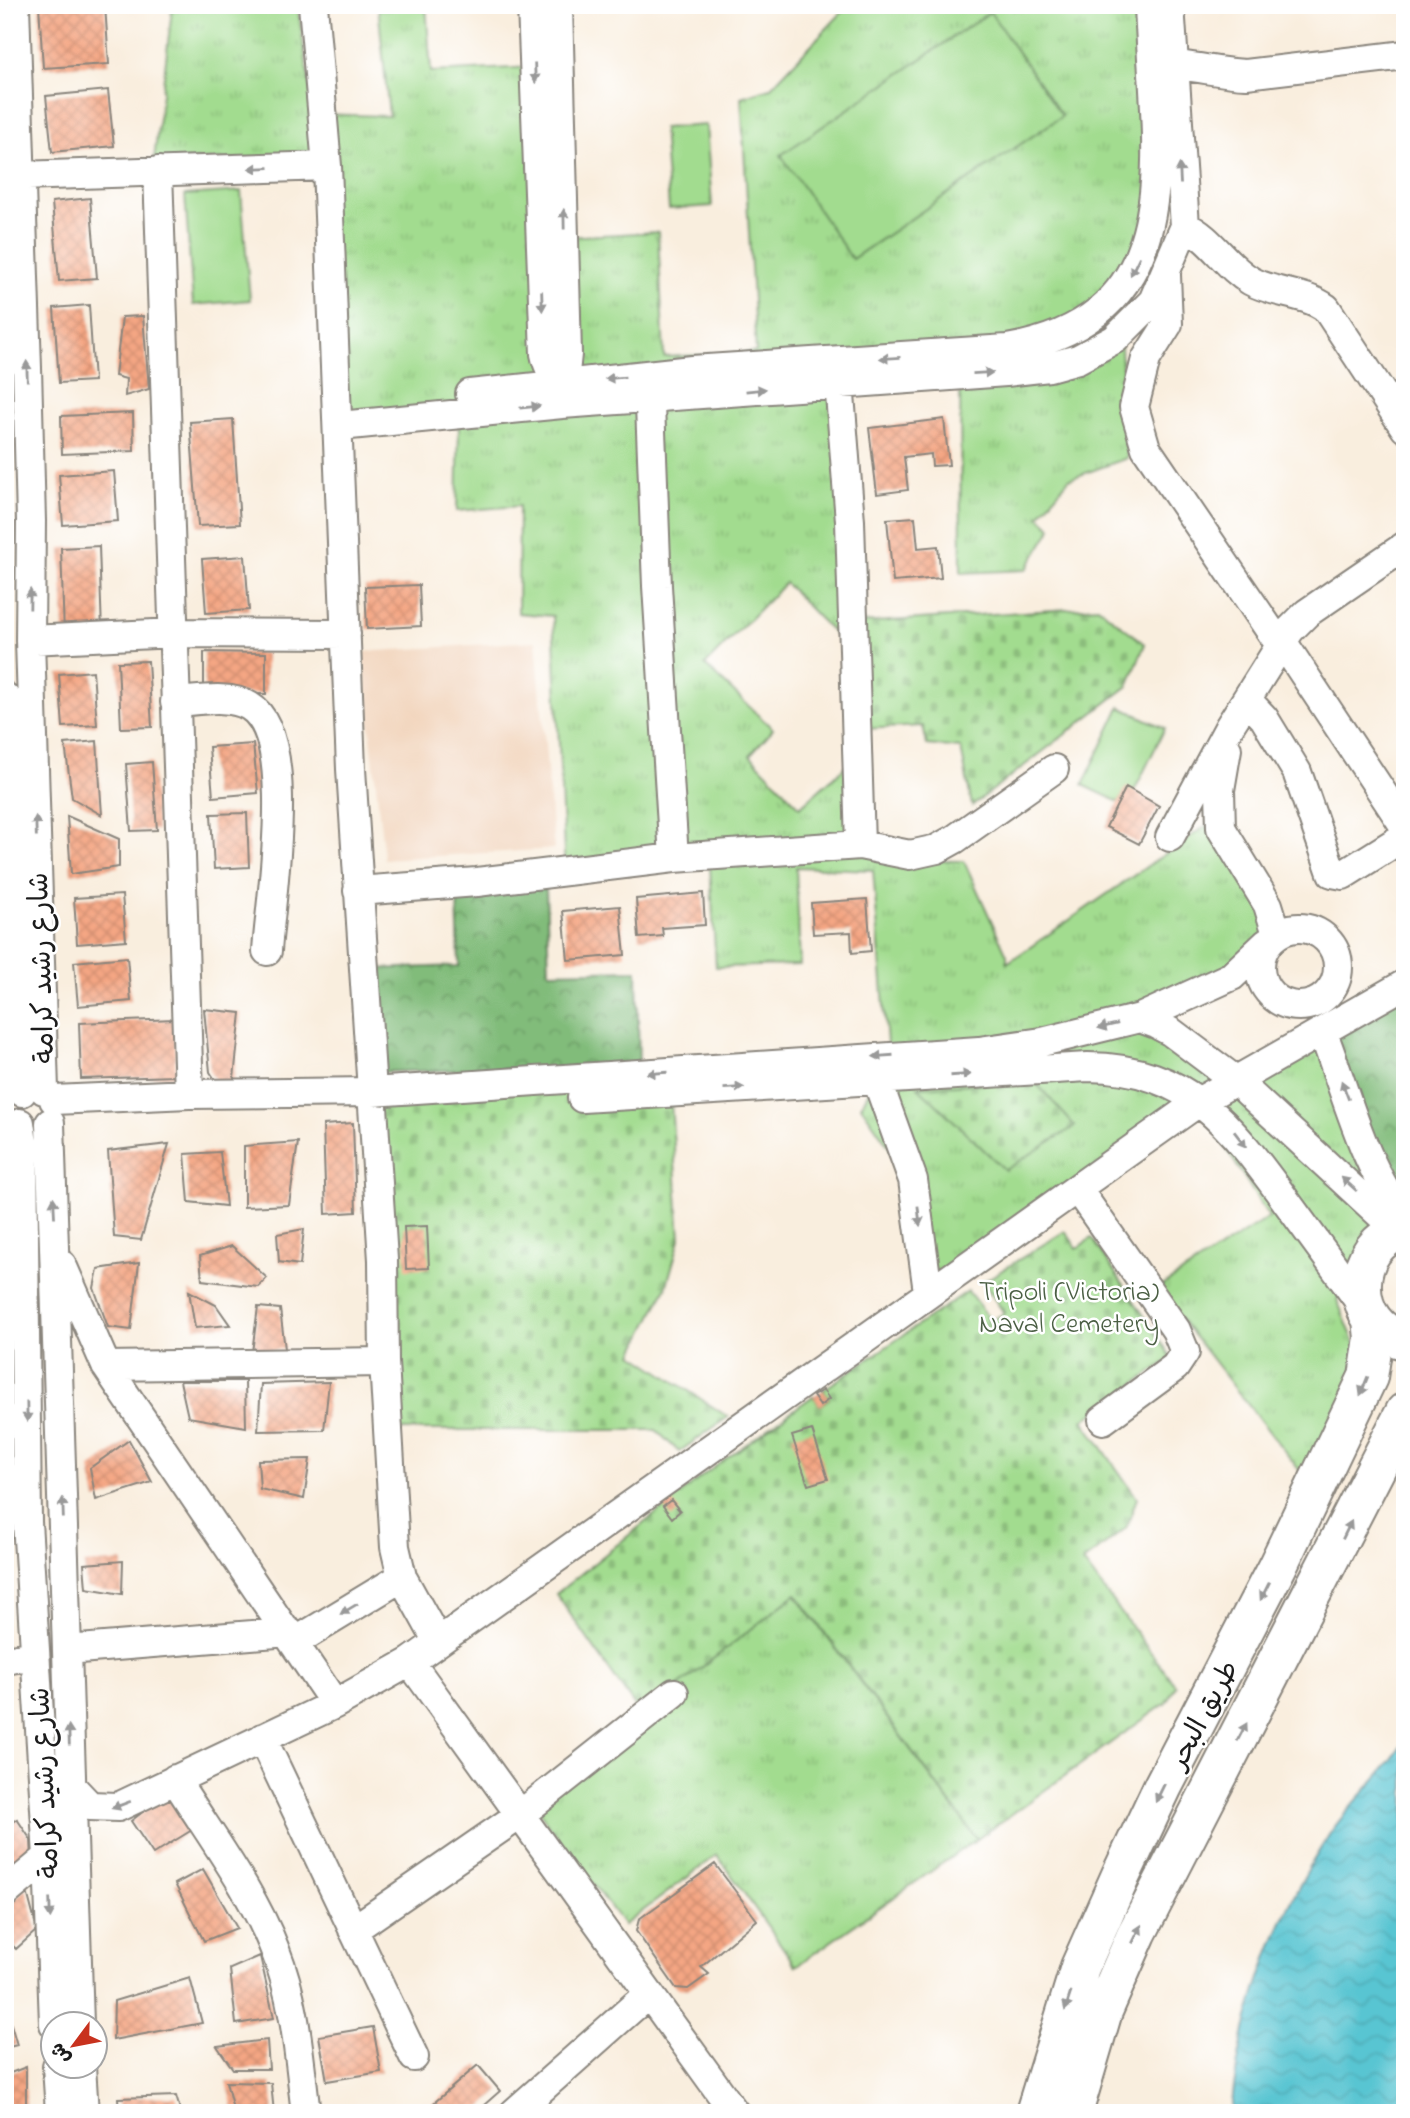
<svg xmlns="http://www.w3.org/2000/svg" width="1410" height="2118" font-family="'Indie Flower','Playpen Sans Arabic',sans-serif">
	<defs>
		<pattern id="grass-tufts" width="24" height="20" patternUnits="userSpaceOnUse" patternTransform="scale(1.75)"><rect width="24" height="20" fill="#a2dc8f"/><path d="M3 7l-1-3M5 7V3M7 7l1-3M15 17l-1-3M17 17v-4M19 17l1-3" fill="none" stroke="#8bbc7b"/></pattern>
		<pattern id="forest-crowns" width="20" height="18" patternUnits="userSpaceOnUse" patternTransform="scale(1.75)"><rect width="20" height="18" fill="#81bc7a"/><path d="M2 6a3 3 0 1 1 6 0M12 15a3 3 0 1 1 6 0" fill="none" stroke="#699863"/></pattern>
		<pattern id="cemetery-stones" width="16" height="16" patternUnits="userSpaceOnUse" patternTransform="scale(1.75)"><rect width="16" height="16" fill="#a2dc8f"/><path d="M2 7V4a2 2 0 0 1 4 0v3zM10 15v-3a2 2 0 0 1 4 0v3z" fill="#8bbc7b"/></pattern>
		<pattern id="water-waves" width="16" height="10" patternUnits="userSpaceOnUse" patternTransform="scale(1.75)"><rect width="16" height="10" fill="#59c5d2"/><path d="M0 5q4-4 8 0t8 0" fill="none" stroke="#4da9b4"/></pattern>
		<pattern id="building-cross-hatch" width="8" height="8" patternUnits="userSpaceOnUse" patternTransform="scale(1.75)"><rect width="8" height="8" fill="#f4a683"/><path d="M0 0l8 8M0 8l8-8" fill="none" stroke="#d18e71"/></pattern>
	</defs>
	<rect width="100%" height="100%" fill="#fff"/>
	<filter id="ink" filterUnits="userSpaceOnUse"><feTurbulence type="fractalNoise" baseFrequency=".0143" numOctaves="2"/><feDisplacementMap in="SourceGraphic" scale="14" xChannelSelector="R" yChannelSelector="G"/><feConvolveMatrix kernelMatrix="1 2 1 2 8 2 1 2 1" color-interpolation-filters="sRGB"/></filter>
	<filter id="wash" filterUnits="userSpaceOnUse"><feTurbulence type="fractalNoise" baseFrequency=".00686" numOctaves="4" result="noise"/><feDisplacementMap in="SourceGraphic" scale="28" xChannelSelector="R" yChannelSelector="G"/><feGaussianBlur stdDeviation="1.57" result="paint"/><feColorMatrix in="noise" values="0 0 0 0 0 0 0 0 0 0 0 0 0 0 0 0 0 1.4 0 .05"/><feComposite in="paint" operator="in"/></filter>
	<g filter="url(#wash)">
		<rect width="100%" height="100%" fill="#f9eede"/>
		<!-- built -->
		<path fill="#f2d5bd" d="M536,641l18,208 -170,10 -22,-207z"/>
		<!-- grass -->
		<path fill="url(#grass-tufts)" stroke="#5f7c56" stroke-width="2" fill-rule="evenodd" d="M378,5h48l5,67 104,-5 8,171 115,-6 6,125 92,-5 -15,-255 29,-9 79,-83h300l16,141 -46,165 8,147 -58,21 -30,37 13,12 -26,42 -65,3 -1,-214 -108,20 11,350 13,131 88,1 43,94v8l209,-144 62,103 -27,29 -91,62 81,74 82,-49 71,186 -57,76 21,51 -5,33 -49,92 -147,-187 112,-72 -68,-109 -288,184 3,-49 -26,-95 -29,-42 27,-50 -15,-186 -77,-3 4,98 -84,2 -6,-100 -145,7 -12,-258 -35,-3 1,-107 -62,5 2,-84 -121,-15 -28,-253 -156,1 18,-151h126l16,105 75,2zM785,583l63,65 5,112 -53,47 -50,-52 23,-26 -68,-64z
			M795,1594l182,245 -181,127 -79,-111 -93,70 -93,-124z"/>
		<!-- forest -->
		<path fill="url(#forest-crowns)" stroke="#4e6c4b" stroke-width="2" d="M546,889l3,83 88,-2 2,96 -264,6 -3,-103 87,-3 -2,-75z
			M1405,988v234l-82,-184z"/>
		<!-- cemetery -->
		<path fill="url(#cemetery-stones)" stroke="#5f7c56" stroke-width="2" d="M1098,607l47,37 -17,42 -156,120 -11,-58 -34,-3 -4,-19 -60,3 -2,-106z
			M1034,1081l41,45 -70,44 -87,-83z
			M670,1087l10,152 -14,49 -33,66 95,63 -49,35 -23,-22h-272l-16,-335z
			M1065,1231l12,17 15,-10 80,120 -89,62 54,78 -11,30 -43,34 93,124 -10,17 -189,136 -181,-245 -155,121 -85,-121 149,-120 108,-78 7,9 9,-6 -6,-9 145,-99 23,30 13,-8 -21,-31z"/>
		<!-- pitch -->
		<path fill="#a2dc8f" stroke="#5f7c56" stroke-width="2" d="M990,12l72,104 -210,143 -71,-104z
			M706,125l6,81 -43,3 -6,-81z
			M241,191l9,109 -57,5 -8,-110z
			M1120,707l45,21 -38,78 -44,-21z"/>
		<!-- water -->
		<path fill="url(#water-waves)" stroke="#3a7077" stroke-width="2" d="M1405,1740v373h-174c9,-99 46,-199 100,-281 22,-32 54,-58 74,-92z"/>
		<g id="blocks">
			<!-- building -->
			<path fill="url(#building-cross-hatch)" d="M39,5h66l4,59 -66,4z
				M108,90l6,56 -62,6 -6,-56z
				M90,198l7,80 -38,3 -7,-79z
				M89,305l5,76 -35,2 -5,-75z
				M143,316l6,73 -24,7 1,-17 -11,-3 7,-59z
				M133,413l1,38 -72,3 -1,-38z
				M233,419l7,105 -42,2 -8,-104z
				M944,419l5,46 -17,1 -1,-12 -27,3 4,33 -31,4 -8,-66z
				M114,471l4,50 -55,4 -4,-50z
				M915,517l3,31 20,-2 3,32 -48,4 -6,-63z
				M99,546l3,86 -38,2 -3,-86z
				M245,556l4,54 -43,3 -4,-54z
				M419,585l2,41 -54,3 -2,-42z
				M204,652l62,1v41l-62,-1z
				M148,661l4,66 -31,1 -3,-66z
				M93,671l4,54 -34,2 -4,-53z
				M97,741l5,74 -30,-17 -7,-54z
				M253,744l5,49 -45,4 -4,-50z
				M152,762l5,68 -26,1 -5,-67z
				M1126,787l33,19 -20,38 -33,-17z
				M247,813l2,54 -35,2 -3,-55z
				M67,816l52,23v28l-48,7z
				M703,893l2,32 -43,3 1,8 -24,2 -3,-39z
				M122,895l4,45 -49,4 -3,-46z
				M867,899l4,52 -19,2 -1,-21 -38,2 -2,-31z
				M620,906l5,49 -57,5 -5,-49z
				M127,957l4,44 -53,5 -4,-44z
				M204,1009l37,4 -8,74h-13l-10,-15z
				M174,1019l2,57 -95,3 -2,-56z
				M353,1123l3,89 -30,2 -3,-89z
				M298,1142l-9,63 -45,2v-61z
				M169,1144l-28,96 -27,-3 -6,-86z
				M220,1152l6,54 -37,-4 -4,-48z
				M427,1226l2,42 -23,1 -2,-42z
				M304,1229l-4,36 -21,-3 -2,-28z
				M232,1246l35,32 -9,9 -56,-7 -2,-24z
				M139,1263l-8,67 -23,-3 -14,-39 4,-19z
				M189,1291l27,14 14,20 -35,3z
				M258,1307l22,2 5,40 -33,3z
				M180,1381h65l1,46 -58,-10z
				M329,1382l-5,48 -66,1 3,-47z
				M823,1390l6,9 -9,7 -7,-10z
				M812,1430l16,49 -20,6 -16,-49z
				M129,1440l23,42 -56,18 -6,-32z
				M310,1459l-6,40 -44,-10 -2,-29z
				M671,1500l9,11 -8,7 -9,-12z
				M123,1561l-1,33 -36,-6 -2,-24z
				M170,1791l22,39 -39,24 -22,-33z
				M17,1819l14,21 1,19 -27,21v-53z
				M715,1864l42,56 -56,47 8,7 -21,15 -12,-1 -40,-57 3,-12z
				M203,1869l34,59 -33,13 -29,-57z
				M26,1888l11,42 -21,19 -11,-11v-31z
				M260,1956l14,62 -38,6 -6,-55z
				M190,1978l12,45 -89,17 1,-39z
				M5,2004l12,41 -12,3z
				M373,2027l8,45 -54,9 -8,-45z
				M267,2040l2,29h-36l-16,-23z
				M478,2065l22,26 -25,22h-43l-4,-5z
				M26,2067v46h-21v-38z
				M226,2082l45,1 3,30h-40z
				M176,2096l5,17h-62l-1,-15z"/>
		</g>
	</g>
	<g filter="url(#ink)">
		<use href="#blocks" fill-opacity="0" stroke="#8a857d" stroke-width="2"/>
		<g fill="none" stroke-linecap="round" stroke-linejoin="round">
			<defs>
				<path id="minor" d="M15,5l12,363 4,153 -1,119 14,450
					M313,5l14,161 24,603 32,491 1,102 11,185 7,30 36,65
					M532,5l13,349c3,16 13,27 16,43
					M1154,66c30,-4 61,7 92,8l159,-19
					M158,171l31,923
					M19,176l308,-10
					M1185,226c27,12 40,40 66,55 23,13 53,11 75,27l79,120
					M1166,275l2,49 -22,35 -12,48 12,41 134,197
					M842,363l-3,19 11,139 10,324
					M649,379l8,207 17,272
					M558,383l7,-10 2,-19 -9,-349
					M470,394l222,-24 315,-21c188,-32 147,-203 142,-344
					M340,426l222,-22 444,-32 43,-5 29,-8 37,-20 38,-38 32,-75 -15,-221
					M30,640l145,-7 171,1
					M1282,641l123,186
					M5,697l17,395
					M1247,700l17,18 33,54 35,101 11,2 62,-39
					M175,702c22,-1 54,-8 74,4 50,29 21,195 18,245
					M1227,749l-7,41 1,38 47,77 9,29
					M1170,837l59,-110 61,-97 17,-17 98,-67
					M358,891l119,-9 197,-24 186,-13 50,10 27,-6 18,-10 99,-70
					M1260 967a39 39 0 1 1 78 0a39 39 0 1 1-78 0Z
					M1140,1018l92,-42 35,-33
					M1323,1033c23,59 41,136 82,185
					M877,1080l36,100 15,112
					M582,1098l506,-31c101,1 143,59 198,134 26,36 53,72 79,108
					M54,1100l135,-6 183,-2 607,-41 63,-9 98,-24 16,6 15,8 64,48 163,151
					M20,1123l3,21 4,378 21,335 6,167
					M50,1123l29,901
					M1078,1190l98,140 9,22 -10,15 -72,53
					M62,1265l44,101 229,338
					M106,1366l278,-4
					M295,1642l107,-65
					M67,1650l222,-18
					M5,1660l30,-5
					M410,1662l325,451
					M262,1738l152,319
					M175,1779c34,55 77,111 100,171 21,52 24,108 31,163
					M71,1786l19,20 28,1 217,-103 75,-42 790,-561 205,-117
					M5,1893l43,-36
					M353,1930l168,-116 153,-121
					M57,2066l3,47
					M81,2066l3,47
					M514,2113l133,-118"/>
				<path id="highway" d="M1405,1230c-57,12 -58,99 0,110
					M1035,2113l45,-146 41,-92 42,-89 114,-219 91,-190 6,-39 -2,-18
					M1073,2113l30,-102 34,-78 268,-521"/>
			</defs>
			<!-- minor casing -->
			<use href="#minor" stroke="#8a857d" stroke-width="32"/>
			<!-- highway casing -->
			<use href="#highway" stroke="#8a857d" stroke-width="42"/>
			<!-- minor -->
			<use href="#minor" stroke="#fff" stroke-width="28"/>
			<!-- highway -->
			<use href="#highway" stroke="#fff" stroke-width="38"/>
		</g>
		<!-- one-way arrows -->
		<defs><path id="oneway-solid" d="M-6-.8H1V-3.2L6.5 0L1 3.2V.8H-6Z" transform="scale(1.75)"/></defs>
		<g fill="#999">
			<use href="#oneway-solid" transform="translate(535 73) rotate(88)"/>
			<use href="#oneway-solid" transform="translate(259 168) rotate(178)"/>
			<use href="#oneway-solid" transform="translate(1180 174) rotate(-93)"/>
			<use href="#oneway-solid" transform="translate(564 219) rotate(-91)"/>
			<use href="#oneway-solid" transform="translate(1135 266) rotate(116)"/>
			<use href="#oneway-solid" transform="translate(542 301) rotate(88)"/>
			<use href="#oneway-solid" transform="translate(890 358) rotate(177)"/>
			<use href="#oneway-solid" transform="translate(27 371) rotate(-92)"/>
			<use href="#oneway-solid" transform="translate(983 373) rotate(-3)"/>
			<use href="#oneway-solid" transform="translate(615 378) rotate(175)"/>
			<use href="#oneway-solid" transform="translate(756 390) rotate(-6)"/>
			<use href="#oneway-solid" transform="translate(530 407) rotate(-6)"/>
			<use href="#oneway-solid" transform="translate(30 599) rotate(-89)"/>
			<use href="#oneway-solid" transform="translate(36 826) rotate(-92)"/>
			<use href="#oneway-solid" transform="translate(1108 1026) rotate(167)"/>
			<use href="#oneway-solid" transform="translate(883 1056) rotate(176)"/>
			<use href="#oneway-solid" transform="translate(657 1073) rotate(176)"/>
			<use href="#oneway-solid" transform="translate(961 1075) rotate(-4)"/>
			<use href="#oneway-solid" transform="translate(734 1088) rotate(-3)"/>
			<use href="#oneway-solid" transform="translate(1345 1090) rotate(-111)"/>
			<use href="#oneway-solid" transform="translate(1240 1139) rotate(52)"/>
			<use href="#oneway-solid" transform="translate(1349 1184) rotate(-138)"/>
			<use href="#oneway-solid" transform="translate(54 1207) rotate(-93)"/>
			<use href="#oneway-solid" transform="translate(919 1216) rotate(84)"/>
			<use href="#oneway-solid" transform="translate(1364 1386) rotate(112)"/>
			<use href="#oneway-solid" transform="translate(27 1412) rotate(89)"/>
			<use href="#oneway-solid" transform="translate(63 1508) rotate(-92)"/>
			<use href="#oneway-solid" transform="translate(1347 1530) rotate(-64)"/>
			<use href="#oneway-solid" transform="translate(1265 1591) rotate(117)"/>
			<use href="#oneway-solid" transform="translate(349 1609) rotate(149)"/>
			<use href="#oneway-solid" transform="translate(1242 1732) rotate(-62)"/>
			<use href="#oneway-solid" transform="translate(69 1735) rotate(-92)"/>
			<use href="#oneway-solid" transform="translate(1160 1793) rotate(116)"/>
			<use href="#oneway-solid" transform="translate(121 1805) rotate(159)"/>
			<use href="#oneway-solid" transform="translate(50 1908) rotate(88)"/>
			<use href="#oneway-solid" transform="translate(1137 1934) rotate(-64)"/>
			<use href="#oneway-solid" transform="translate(1068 2001) rotate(108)"/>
		</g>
	</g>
	<g text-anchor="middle" stroke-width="5" stroke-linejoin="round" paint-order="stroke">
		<!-- street labels -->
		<g font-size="28" fill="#1c1c1c" stroke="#fff">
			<text transform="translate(40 968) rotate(-92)" y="10">شارع رشيد كرامة</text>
			<text transform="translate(1202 1714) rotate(-62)" y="10">طريق البحر</text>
			<text transform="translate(43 1783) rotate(-93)" y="10">شارع رشيد كرامة</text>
		</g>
		<!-- park labels -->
		<g font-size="28" fill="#4b5f44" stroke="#fff">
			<text x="1069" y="1300">Tripoli (Victoria)<tspan x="1069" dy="32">Naval Cemetery</tspan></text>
		</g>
	</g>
	<!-- margin -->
	<rect width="1410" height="2118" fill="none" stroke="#fff" stroke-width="28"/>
	<!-- north arrow -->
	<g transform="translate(74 2045) rotate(238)"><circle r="33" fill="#ffffff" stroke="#a4a4a4" stroke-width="2"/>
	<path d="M0-5L12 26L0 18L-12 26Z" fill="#c8321e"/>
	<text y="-10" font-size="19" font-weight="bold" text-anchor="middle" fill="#1c1c1c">ش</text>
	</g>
</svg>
